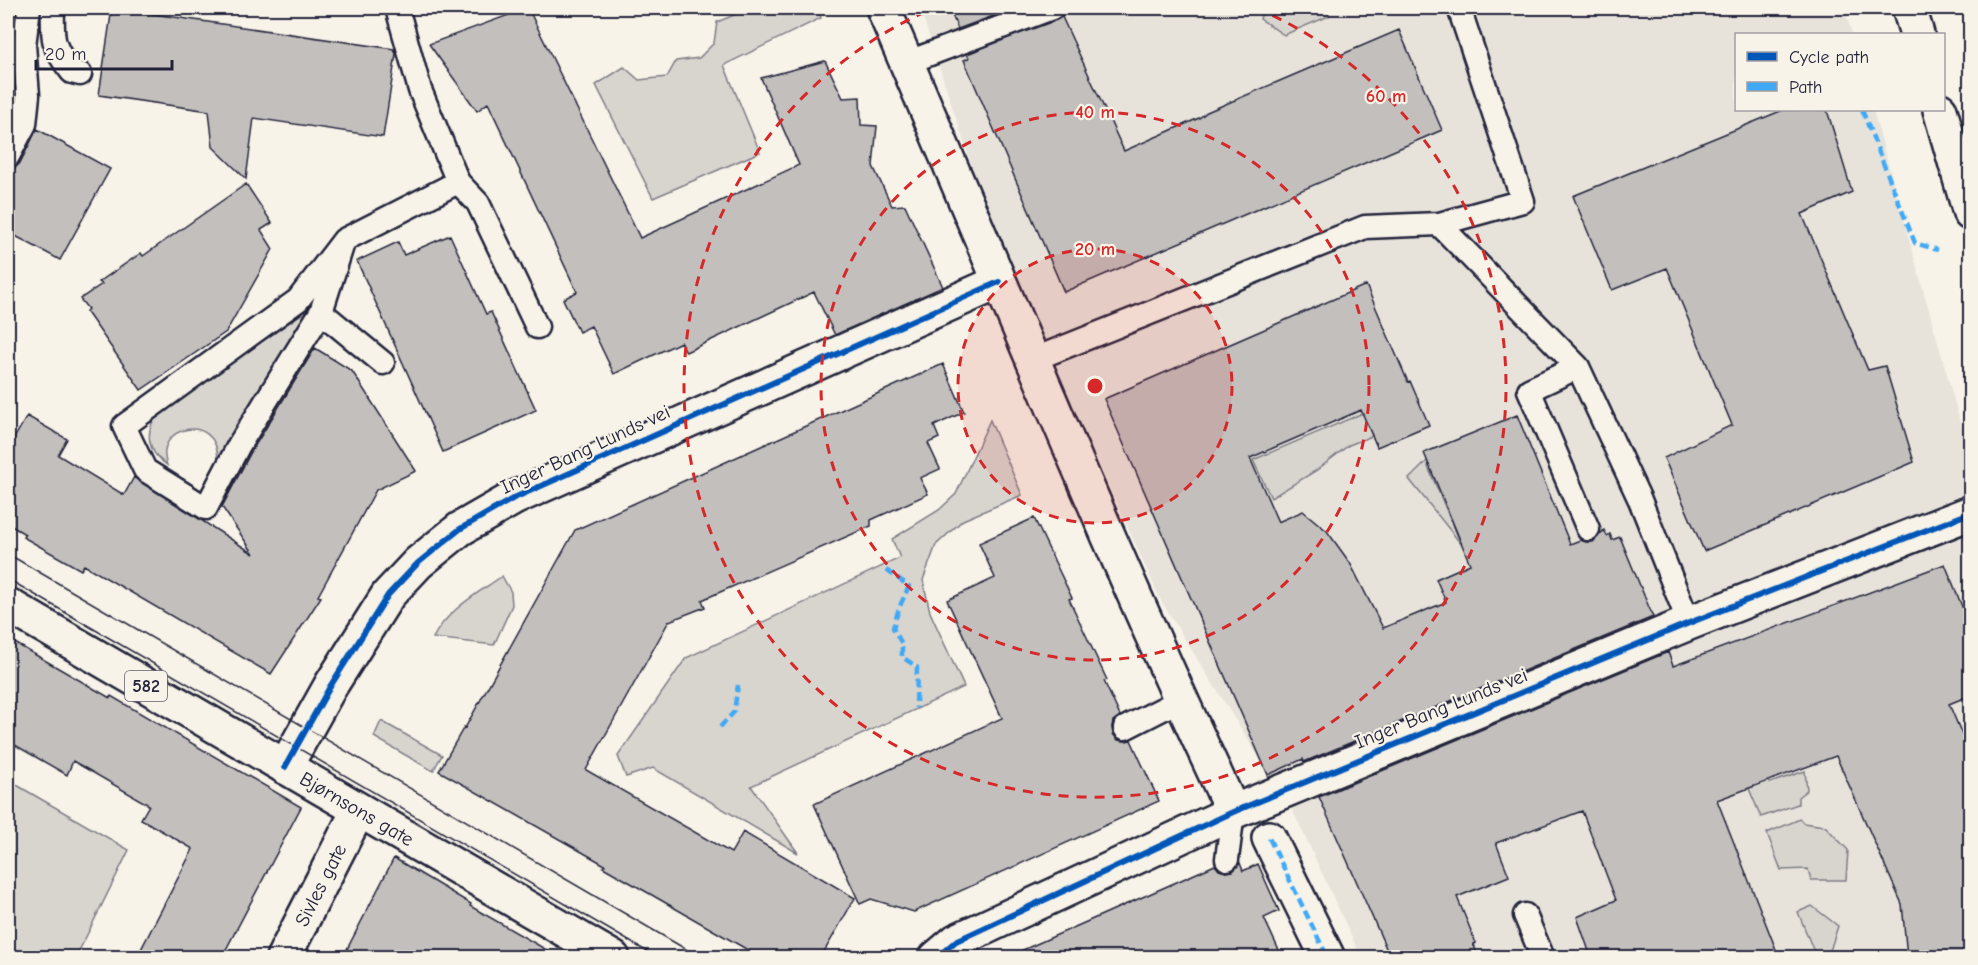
<svg xmlns="http://www.w3.org/2000/svg" width="1978" height="965" font-family="'Comic Neue',sans-serif">
	<rect width="100%" height="100%" fill="#f7f3e8"/>
	<filter id="ink" filterUnits="userSpaceOnUse"><feTurbulence type="fractalNoise" baseFrequency=".0167" numOctaves="2"/><feDisplacementMap in="SourceGraphic" scale="12" xChannelSelector="R" yChannelSelector="G"/><feConvolveMatrix kernelMatrix="1 2 1 2 8 2 1 2 1" color-interpolation-filters="sRGB"/></filter>
	<g filter="url(#ink)">
		<!-- built -->
		<path fill="#e7e3db" d="M920,8h924l8,26h-116v76h137l97,347v500h-609l-66,-142 -134,-214 -169,-373z"/>
		<!-- green -->
		<path fill="#d8d5cf" stroke="#7d7c85" stroke-width="1.5" d="M751,8h66l4,10 -97,47 36,87 -107,46 -57,-113 28,-18 15,13 28,-3 9,-16 23,-3 15,-15 3,-21z
			M1263,8h67l-1,8 -45,19 -24,-16z
			M303,313l3,2 -88,145c0,-49 -66,-34 -51,5 -20,-13 -24,-35 -7,-53z
			M1363,413l9,23 -23,9 -32,25 -46,28 -18,-38z
			M990,420l32,75 -59,25 -27,25 -13,35 7,32 34,75 -213,99 47,67 -145,-85 -27,9 -8,-21 68,-98 214,-100 -8,-19 47,-29 17,-16z
			M1430,458l-2,9 33,77 -52,-65z
			M502,576l9,16 1,13 -18,40 -61,-7c14,-28 44,-44 69,-62z
			M1705,685l65,98 35,-12 2,19 -9,7v7l-37,13z
			M381,721l61,34 -9,16 -59,-34z
			M8,780l121,70 -53,107h-68z
			M1800,819l3,4 22,3 23,24 -2,30h-35l-3,-11 -27,1 -14,-37z
			M1812,906l26,20 -10,31h-12l-18,-45z"/>
		<!-- building -->
		<path fill="#c2bfbd" stroke="#22223b" stroke-width="1.5" d="M112,8l282,41 2,5 -13,83 -129,-19 -8,61 -33,-32 -4,-36 -110,-16z
			M528,8l112,230 159,-73 -38,-87 64,-17 18,37 17,-1 1,28 16,1 -4,40 19,40 13,-1 38,82 -108,48 -21,-43 -128,60 -5,-10 -67,32 -23,-48 -12,6 -16,-33 14,-7 -89,-189 -11,8 -48,-67z
			M949,8h66l-57,21z
			M1062,17l62,134 75,-33 8,-6 192,-82 43,100 -378,162 -100,-232 5,-2 -2,-4z
			M1783,110h44l25,82 -50,22 66,156 17,-4 29,96 -210,89 -40,-93 68,-33 -65,-157 -55,22 -39,-94z
			M37,129l73,40 -50,91 -52,-28v-63l7,-1 5,-5z
			M246,184l26,39 -11,7 12,19 -47,83 -85,58 -55,-79 2,-2 -8,-10 22,-15 -3,-2 42,-29 2,3z
			M450,235l36,79 5,-2 45,98 -93,42 -86,-191 41,-19 6,13z
			M1366,285l42,97 2,-1 19,44 -52,22 -16,-37 -111,48 28,64 25,-11 24,20 23,32 33,65 63,-26 -10,-23 34,-15 -46,-111 93,-38 53,129 10,-4 6,2h7l11,-12 3,6 3,-2 2,6 8,-3 33,80 -349,145 -1,-3 -35,16 -164,-376z
			M315,348l37,23 64,100 -40,19 -58,106 3,1 -50,77 -187,-109 -3,5 -58,-33 2,-3 -17,-10v-75l19,-33 40,23 -9,16 66,40 10,-18 120,77 -32,-47 29,-55z
			M943,364l21,48 -30,14 5,12 -11,5 12,26 -20,9 8,16 -57,26v6l-169,74 3,7 -36,14 -83,149 145,83 12,-21 112,66 -34,59h-61l-157,-90 2,-2 -166,-94 25,-44 1,1 110,-198z
			M1034,518l38,80 -3,1 38,81 -3,1 16,35 -7,5 -1,6 1,7 5,6 7,1 6,-1 28,61 -245,111 -43,-13 -11,5 -46,-100 188,-86 -55,-118 48,-22 -16,-35z
			M1945,564l26,65v66l-22,9 22,52v201h-64l-5,-53 -66,-148 -119,44 62,157h-188l-14,-40 39,-17 -34,-89 -86,32 13,33 -52,21 19,46 -3,1 6,13h-89l-71,-160 349,-145 5,14z
			M8,639l102,59 1,-2 190,111 -79,150h-85l56,-108 -52,-30 8,-14 -76,-44 -6,14 -59,-34z
			M394,858l77,46 -1,2 89,51h-216z
			M1240,863l3,8 15,-7 21,47 -15,7 18,39h-275l208,-92 4,5 7,2 7,-1z"/>
		<g fill="none" stroke-linecap="round" stroke-linejoin="round">
			<defs>
				<path id="service" d="M53,8c-1,30 -1,40 19,64l8,2
					M906,63l146,-55
					M8,156l17,-32 3,-29 -4,-50 5,-37
					M458,182l20,21 59,124
					M1439,224l139,143
					M344,240l-23,72 -82,133 -33,63 -61,-38 -21,-44 174,-126 46,-60 114,-58 -38,-92 -23,-82
					M321,312l62,51
					M1032,360l333,-133 74,-3 84,-23 -64,-193
					M1588,529l-59,-139 49,-23 62,133 49,123
					M1125,728l55,-28
					M1227,859l6,-47
					M1525,915l18,43"/>
				<path id="pedestrian" d="M1269,838l59,120"/>
				<g id="minor">
					<path d="M883,8c116,268 225,539 350,804"/>
					<path d="M285,767l46,-82 57,-90 30,-32 42,-34 54,-31 485,-216"/>
					<path id="s1" d="M283,958l75,-147"/>
					<path d="M936,958l20,-17 277,-129 456,-189 281,-110"/>
				</g>
				<g id="primary">
					<path id="s2" d="M8,605l605,353"/>
				</g>
				<path id="trunk" d="M1909,8l8,26
					M1940,110l30,103"/>
			</defs>
			<!-- service casing -->
			<use href="#service" stroke="#22223b" stroke-width="27"/>
			<!-- pedestrian casing -->
			<use href="#pedestrian" stroke="#22223b" stroke-width="38"/>
			<!-- minor casing -->
			<use href="#minor" stroke="#22223b" stroke-width="38"/>
			<!-- primary casing -->
			<use href="#primary" stroke="#22223b" stroke-width="38"/>
			<!-- trunk casing -->
			<use href="#trunk" stroke="#22223b" stroke-width="38"/>
			<!-- service -->
			<use href="#service" stroke="#f7f3e8" stroke-width="22"/>
			<!-- pedestrian -->
			<use href="#pedestrian" stroke="#f7f3e8" stroke-width="33"/>
			<!-- minor -->
			<use href="#minor" stroke="#f7f3e8" stroke-width="33"/>
			<!-- primary -->
			<use href="#primary" stroke="#f7f3e8" stroke-width="33"/>
			<!-- trunk -->
			<use href="#trunk" stroke="#f7f3e8" stroke-width="33"/>
			<!-- tram -->
			<path stroke="#22223b" stroke-width="1.5" d="M8,554l693,404
				M8,579l650,379"/>
			<!-- quiet -->
			<path stroke="#3fa9f5" stroke-width="4.5" stroke-dasharray="9 4.5" stroke-linecap="butt" d="M1862,110l53,133 23,7
				M886,570l23,16 -10,22 -6,20 9,16v13l15,10 -1,41
				M720,727l14,-15 4,-27
				M1269,838l59,120"/>
			<defs>
				<path id="cycleway" d="M285,767l46,-82 57,-90 30,-32 42,-34 54,-31 485,-216
					M936,958l20,-17 277,-129 456,-189 281,-110"/>
			</defs>
			<!-- cycleway casing -->
			<use href="#cycleway" stroke="#f7f3e8" stroke-width="10"/>
			<!-- cycleway -->
			<use href="#cycleway" stroke="#0057b8" stroke-width="6"/>
		</g>
	</g>
	<!-- distance rings -->
	<circle cx="1095" cy="386" r="137" fill="#d62828" fill-opacity=".12"/>
	<g fill="none" stroke="#d62828" stroke-width="3" stroke-dasharray="10 8">
		<circle cx="1095" cy="386" r="137"/>
		<circle cx="1095" cy="386" r="274"/>
		<path d="M1256 8A411 411 0 1 1 934 8"/>
	</g>
	<g text-anchor="middle" stroke-width="4.5" stroke-linejoin="round" paint-order="stroke">
		<!-- shield labels -->
		<rect fill="#f7f3e8" stroke="#62616f" stroke-width="1.5" x="125" y="671" width="42" height="30" rx="4.5"/>
		<g font-size="18" font-weight="bold" fill="#22223b">
			<text x="146" y="692">582</text>
		</g>
		<!-- street labels -->
		<g font-size="20" fill="#22223b" stroke="#f7f3e8">
			<text transform="translate(585 449) rotate(-25)" y="7">Inger Bang Lunds vei</text>
			<text transform="translate(1441 708) rotate(-22)" y="7">Inger Bang Lunds vei</text>
			<text dy="7" stroke="none"><textPath href="#s2" startOffset="404">Bjørnsons gate</textPath></text>
			<text dy="7" stroke="none"><textPath href="#s1" startOffset="82">Sivles gate</textPath></text>
		</g>
	</g>
	<circle cx="1095" cy="386" r="9" fill="#d62828" stroke="#f7f3e8" stroke-width="3"/>
	<g font-size="18" text-anchor="middle" font-weight="bold" fill="#d62828" stroke="#f7f3e8" stroke-width="4.5" stroke-linejoin="round" paint-order="stroke">
		<text x="1386" y="102">60 m</text>
		<text x="1095" y="118">40 m</text>
		<text x="1095" y="255">20 m</text>
	</g>
	<!-- margin -->
	<rect width="1978" height="965" fill="none" stroke="#f7f3e8" stroke-width="30"/>
	<rect x="15" y="15" width="1948" height="935" fill="none" stroke="#22223b" stroke-width="2" filter="url(#ink)"/>
	<!-- legend -->
	<rect x="1735" y="33" width="210" height="78" fill="#f7f3e8" stroke="#a29fa3" stroke-width="1.5"/>
	<rect x="1747" y="52" width="30" height="9" fill="#0057b8" stroke="#a29fa3" stroke-width="1.5"/>
	<text x="1789" y="63" font-size="18" fill="#22223b">Cycle path</text>
	<rect x="1747" y="82" width="30" height="9" fill="#3fa9f5" stroke="#a29fa3" stroke-width="1.5"/>
	<text x="1789" y="93" font-size="18" fill="#22223b">Path</text>
	<!-- scale -->
	<path d="M36 60v9h136v-9" fill="none" stroke="#22223b" stroke-width="3"/>
	<text x="45" y="60" font-size="18" fill="#22223b" stroke="#f7f3e8" stroke-width="4.5" paint-order="stroke">20 m</text>
</svg>
